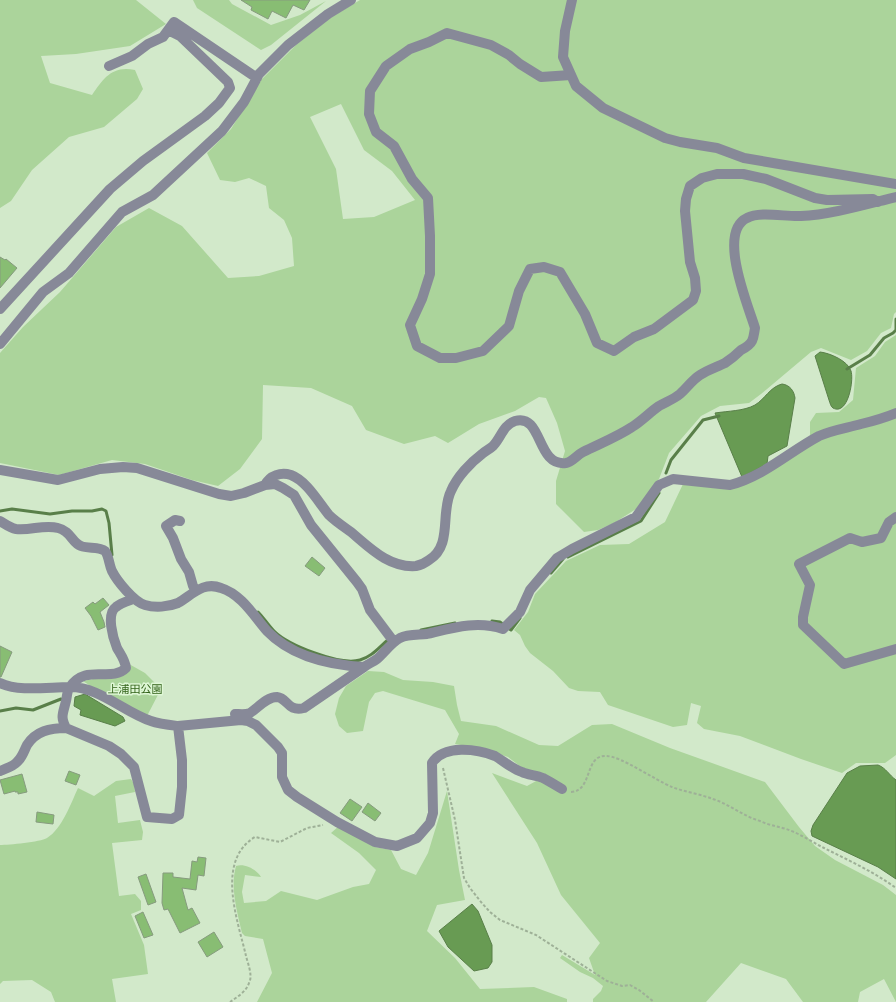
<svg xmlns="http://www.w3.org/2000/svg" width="896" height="1002" font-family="'Asap Condensed','Noto Sans JP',sans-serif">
	<rect width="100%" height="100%" fill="#d2e9ca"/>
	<!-- green -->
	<path fill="#abd49b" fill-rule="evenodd" d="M0,0h136l30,24 -36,22 -54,8 -35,2 9,27 42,12c11,-16 20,-30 43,-25l8,19 -6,10 -33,28 -35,10 -37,33 -21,31 -11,7z
		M193,0h36l3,4 39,21 29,-10 26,-14 -55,44 -10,5 -64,-42z
		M360,0h536v312l-2,2 -3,14 -10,5 -14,18 -16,9 -30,-12 -10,4 -50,42 -12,9 -29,3 -19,10 -32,37 -10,26 -23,30 -22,14 -16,7 -14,2 -28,-28v-23l9,-30 -8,-28 -11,-25 -7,-1 -24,14 -36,13 -31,19 -13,-7 -31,8 -38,-14 -14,-24 -41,-18 -48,-3 -1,54 -22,30 -22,17 -26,-6 -47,-16 -33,-4 -53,15 -59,-12v-110l23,-26 37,-35 56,-65 33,-19 33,18 46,52 31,-2 35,-10 -2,-28 -8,-18 -15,-12 -3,-22 -17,-8 -14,4 -15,-2 -13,-27 24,-24 30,-49 35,-35 34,-27zM341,104l23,46 28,21 23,29 -41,17 -31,2 -7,-50 -26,-52z
		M896,335v420l-11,8h-29l-14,10 -41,-14 -61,-23 -36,-7 -7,-6 4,-17 -10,-3 -4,22 -14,2 -65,-22 -8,-13 -22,-1 -9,-3 -16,-17 -23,-18 -5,-7 -5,-11 -6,-5 14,-18 7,-18 31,-33 34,-16 29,-1 36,-22 18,-38 48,4 79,-43v-23l6,-9 23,-1 14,-12 3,-32 19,-12 10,-14z
		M129,664l16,9 16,16 -14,27 -49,-25 -15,-10 41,-8 7,-5z
		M368,671l16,1 19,8 30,2 21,4 3,19 4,16 35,5 43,19 19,1 34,-21 20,-1 58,24 95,34 34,45 16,19 20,14 48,25 13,10v107l-12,-23 -24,13 -2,10h-55l-17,-23 -45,-16 -35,39h-113v-3l8,-8 2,-5 -10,-8 -13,-6 -20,-14 2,-3 33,20 -6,-17 11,-15 -39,-48 -24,-52 -45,-70 35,13 11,-6 -30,-23 -24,-8 -29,-5 4,-10 -14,-24 -62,-19 -8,2 -6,9 -6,29 -16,2 -8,-7 -4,-12 4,-16 7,-12z
		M131,779l3,5 1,8 -20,4 3,27 22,-3 3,12 -1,8 -30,3 7,53 16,-2 6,7v9l-10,4 13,31 4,29 -36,5 4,23h-61l-4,-10 -19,-12 -29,1 -3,3v-139c9,0 40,-3 47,-7 15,-9 24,-35 31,-50l16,8 22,-15z
		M447,791l12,79 6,30 -28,5 -10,26 28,27 25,31 54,-2 33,12v3h-310l15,-29 -9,-34 -18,-3 -3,-3c-5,-22 -12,-45 -6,-67 9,-3 21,4 25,11l-16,-2 -3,17 2,11 22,-2 15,-10 36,9 36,-13 16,-3 7,-14 -17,-17 -28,-20 8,-7 36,21 16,3 10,19 15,6 12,-22z"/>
	<!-- water -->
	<path fill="#689b53" stroke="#597f49" d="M820,352c10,1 28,9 31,19 3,9 -3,45 -18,37 -2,-1 -3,-5 -4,-8l-14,-44z
		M782,384c8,1 12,7 13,14l-8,48 -19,10 -1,8 -25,13 -27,-64c13,-2 29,-2 40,-8 10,-6 15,-18 27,-21z
		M85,694l38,23 2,4 -10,5 -35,-11 1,-5 -7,-4 1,-9z
		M878,765c8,3 11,10 18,15v99l-18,-12 -66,-31 -1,-5 2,-6 34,-52 13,-7z
		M472,904l6,7 14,34v17l-4,6 -14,3 -26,-24 -9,-16z"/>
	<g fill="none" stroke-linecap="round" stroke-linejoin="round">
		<!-- stream -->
		<path stroke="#597f49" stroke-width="3" d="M847,369l23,-14 14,-17 9,-5 3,-3v-11
			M666,473l5,-13 32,-40 16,-4
			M0,511l12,-2 38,5 22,-3h20l10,-2 4,2 3,12 3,32
			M568,557l73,-36 18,-28
			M551,573l12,-14
			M258,612c6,6 10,13 16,19 14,14 66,35 86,29 13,-4 19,-13 29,-21
			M492,621l8,1 11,8 9,-12
			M421,630l34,-7
			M0,711l16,-3 17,2 28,-11"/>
	</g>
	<!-- building -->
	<path fill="#88bd73" stroke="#869b7e" d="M241,0h69l-6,10 -11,-5 -7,13 -14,-7 -4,8 -17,-9 1,-3z
		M0,257l5,3 1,-1 11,9 -17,20z
		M312,557l13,11 -6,8 -14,-10z
		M103,598l6,7 -9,7 4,10 1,5 -7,3 -7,-14 -6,-8 8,-6 2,2z
		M0,646l12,6 -11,25h-1z
		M69,771l11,4 -4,10 -11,-4z
		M22,774l5,18 -9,2v-2h-3v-1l-11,3 -4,-14z
		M350,799l12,8 -10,14 -12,-8z
		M368,803l13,10 -6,8 -13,-9z
		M37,812l17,3 -1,9 -17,-2z
		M198,857l8,1 -2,18 -6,-1 -2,15 -14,-2 6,22 4,-2 8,15 -20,10 -12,-24 -4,1 -2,-7 1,-30h10v4l17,2 2,-18 5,1z
		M146,874l10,28 -8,3 -10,-28z
		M143,912l10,23 -9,3 -9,-22z
		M214,932l9,15 -16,10 -9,-15z"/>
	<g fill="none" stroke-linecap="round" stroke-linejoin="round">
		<!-- path -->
		<path stroke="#9eb097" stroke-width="2" stroke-dasharray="3 2" stroke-linecap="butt" d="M443,768l12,52 9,58 6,10 11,14 9,10 10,8 36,15 71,46 15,5 8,-1 9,5 15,12
			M571,792c22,-1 13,-37 35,-36 15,0 49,24 66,31 13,5 28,7 41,12 16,5 30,17 47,22 8,4 17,5 26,8 13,4 26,13 38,19 24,12 50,24 72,40
			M230,1002c7,-5 16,-10 19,-19 4,-7 -1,-19 -3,-27 -8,-35 -31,-95 9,-119l25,5 27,-14 16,-3"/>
		<!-- minor -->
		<path stroke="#878998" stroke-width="10" d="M572,0l-7,31 -2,26 13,29 27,22 62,30 15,4 37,6 27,10 152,26
			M109,66l23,-10 16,-12 15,-7 11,-15 83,56
			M571,75l-30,2 -21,-13 -11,-9 -18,-10 -44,-12 -18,9 -19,7 -24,17 -16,25 -1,23 7,18 18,14 18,33 16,19 2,38v38l-8,25 -12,26 7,21 23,12h16l27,-7 26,-25 10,-35 11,-22 14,-2 16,5 25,42 12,29 17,8 20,-14 20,-8 39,-29 3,-9 -1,-13 -5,-16 -5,-51 1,-12 4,-13 12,-8 15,-4h26l23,5 49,19 12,2 46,-1 5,3
			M0,309l110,-120 33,-28 62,-45 14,-13 11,-15 -2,-6 -48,-46 -12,-6
			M0,344l43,-52 26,-19 53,-61 31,-17 69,-64 22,-29 15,-28 29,-29 40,-31 23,-14
			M0,470l58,10 42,-11 23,-2 14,1 82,26 12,2 13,-3 21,-8 10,-1 8,4 11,7 17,30 46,57 5,7 8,21 24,32
			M265,485c5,-10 16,-13 26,-10 16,6 28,28 38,40 6,6 15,12 22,17 19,16 38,36 65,34 5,-1 9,-3 13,-6 24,-15 11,-47 22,-69 6,-14 19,-28 31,-37 3,-3 8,-5 11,-8 8,-8 10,-21 22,-25 28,-8 21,46 51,42 6,-1 11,-8 17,-11 16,-8 34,-15 49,-25 10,-6 18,-15 27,-21 7,-4 15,-7 21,-12 7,-6 12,-14 20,-19 8,-5 17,-8 25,-12 6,-4 11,-8 16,-13 4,-2 9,-5 11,-9 2,-4 2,-8 3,-13 -7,-23 -38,-96 -8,-110 13,-7 39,-1 54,-2 29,-1 66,-12 95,-19
			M896,517l-7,5 -8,16 -19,4 -12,-4 -51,26 11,21 -7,32v8l41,39 52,-15
			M0,521c5,3 10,7 16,8 14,2 28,-5 42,-1 13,3 14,15 23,18 7,3 18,0 24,5 4,5 4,14 7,20 5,10 22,31 33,34 10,3 23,2 33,-2 14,-8 25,-22 43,-15 20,6 33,28 46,43 25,26 63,34 97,36 4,-3 9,-5 13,-8 8,-7 14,-16 23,-21 8,-4 18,-3 27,-4 25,-6 50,-14 76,-5l17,-17 10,-22 27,-32 15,-9 64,-32 23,-32 14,-6 57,6c34,-9 59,-33 89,-49 13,-6 28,-8 42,-12 12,-3 23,-6 35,-11
			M180,521l-5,-1 -9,6 7,12 8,21 8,13 4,14 3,4
			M0,683c18,9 49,4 69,4 29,-1 55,25 82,34 8,3 18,4 27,5l4,34v27l-3,28 -7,4 -25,-2 -13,-50 -13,-13 -12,-8 -43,-18c-6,-12 -3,-14 0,-27 1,-4 1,-11 4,-14 16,-24 41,-4 56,-19 -1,-8 -5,-13 -9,-20 -4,-10 -11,-34 -1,-41 5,-4 12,-6 17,-8
			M235,714c4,0 11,1 15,-1 8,-5 16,-16 27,-16 11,1 10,15 27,11l60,-41
			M178,726l63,-6 7,1 8,4 22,22 4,6v24l6,13 9,7 40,25 38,20 22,4 20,-8 13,-15 3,-10 -1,-50c12,-19 45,-14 63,-7 9,5 17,13 27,16 6,3 14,3 21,6 6,3 12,7 19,11
			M0,771c5,-2 14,-5 17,-9 5,-4 7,-11 10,-17 9,-14 23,-17 39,-17"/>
	</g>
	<g text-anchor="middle" stroke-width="3" stroke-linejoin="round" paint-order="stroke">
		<!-- park labels -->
		<g font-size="11" fill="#326219" stroke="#dff7d6">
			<text x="135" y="693">上浦田公園</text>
		</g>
	</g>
</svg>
